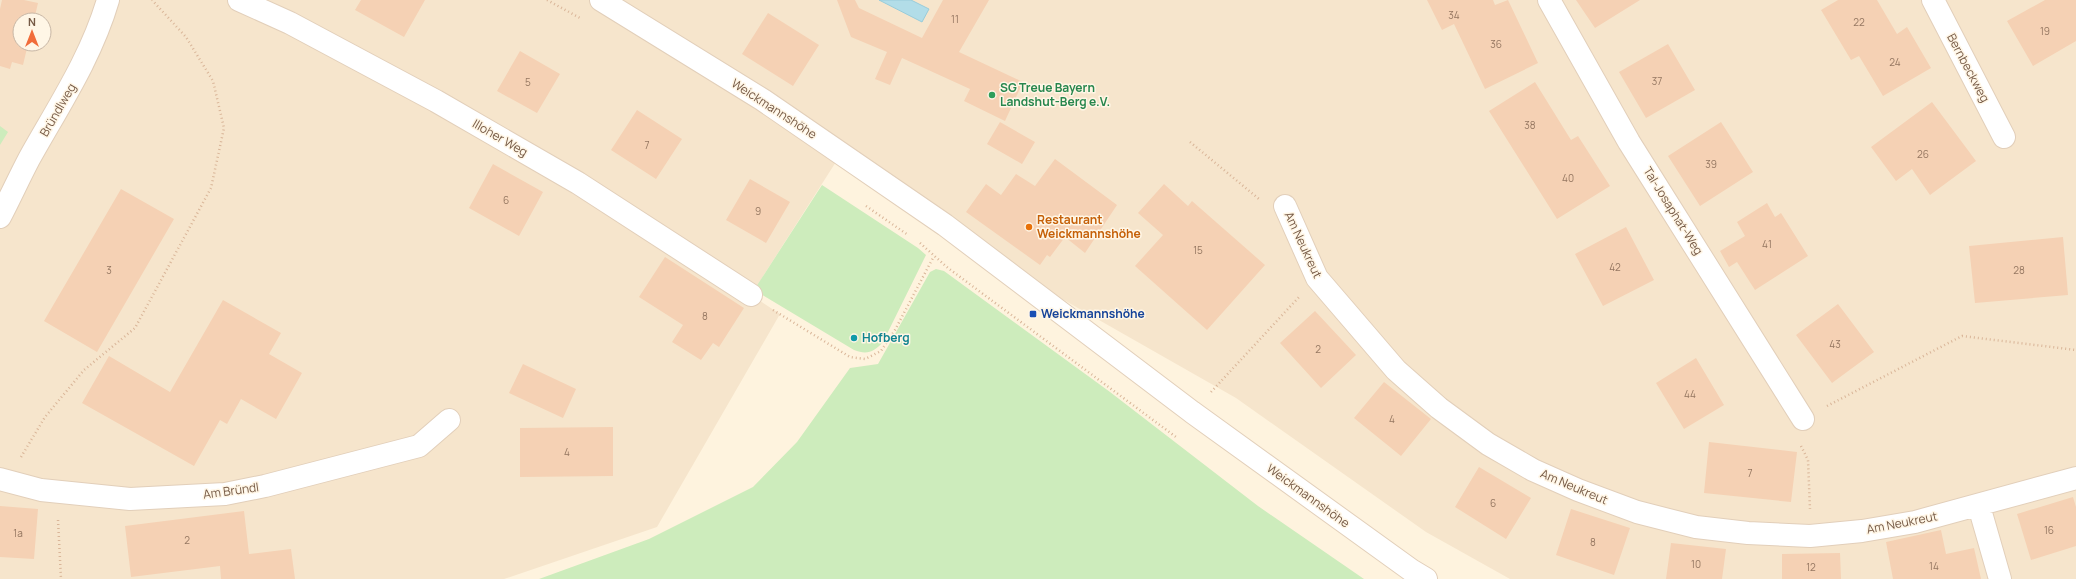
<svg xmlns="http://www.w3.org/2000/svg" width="2076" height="579" font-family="Manrope,sans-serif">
	<rect width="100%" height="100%" fill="#fef3de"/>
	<!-- residential -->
	<path fill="#f6e5cc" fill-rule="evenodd" d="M0,0h2076v579h-566l-84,-47 -190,-134 -253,-144 -142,-100 -90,141 29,19 -123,213 -153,52h-504zM20,20h24v24h-24z"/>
	<!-- green -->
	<path fill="#cdecbc" d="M0,126l8,6 -8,13z
		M822,185l96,63 8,7 -43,87c-9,10 -16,13 -29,8l-100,-60z
		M936,269l8,2 166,121 148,114 106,73h-825l110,-40 104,-52 44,-45 53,-74 28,-4 52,-92z"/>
	<!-- water -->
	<path fill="#b2dde8" stroke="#98ccda" d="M879,0h32l18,9 -7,13z"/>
	<!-- building -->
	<path fill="#f5d1b4" d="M2,0h22l14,3 -4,17h-14v24h8l-5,21 -11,-3 -2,7 -10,-3v-57z
		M361,0h64l-21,37 -49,-27z
		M837,0h18l4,8 63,30 21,-38h46l-30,52 64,30 -18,39 -41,-20 6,-12 -68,-31 -12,27 -15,-6 12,-27 -36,-15z
		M1427,0h66l2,5 13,-5 30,63 -53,26 -31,-65 -12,6z
		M1576,0h64l-45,28z
		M1838,0h39l20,34 10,-7 24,41 -48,28 -24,-40 -8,4 -30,-50z
		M2045,0h31v41l-43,25 -26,-45z
		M768,13l51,32 -26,41 -51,-32z
		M1668,44l27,46 -49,28 -27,-46z
		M520,51l40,23 -23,39 -40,-22z
		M1535,82l36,58 7,-4 32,50 -53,33 -68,-108z
		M1932,102l44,59 -46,34 -18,-26 -16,12 -25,-34z
		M637,110l45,29 -26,40 -45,-29z
		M1000,122l35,20 -13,22 -35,-20z
		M1721,122l32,50 -53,34 -32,-50z
		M1055,159l62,46 -32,48 -20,-16 -15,20 -3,-2 -7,10 -74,-53 20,-28 15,11 15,-21 19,12z
		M493,164l50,28 -24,44 -50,-28z
		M750,179l40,23 -24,41 -40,-23z
		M1164,184l24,22 4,-5 73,64 -58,65 -72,-64 28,-31 -25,-22z
		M121,189l53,30 -77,133 -53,-31z
		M1767,203l8,14 6,-4 27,43 -53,34 -18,-28 -8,5 -9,-16 25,-15 -8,-14z
		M1626,227l28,53 -51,26 -28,-52z
		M2063,237l5,58 -93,8 -6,-57z
		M665,257l79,51 -25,39 -6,-4 -12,17 -29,-18 11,-17 -44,-28z
		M223,300l58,33 -12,21 33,19 -26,46 -35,-20 -14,25 -7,-4 -26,46 -112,-63 27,-47 61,36z
		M1838,304l36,48 -42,31 -36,-48z
		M1315,311l41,44 -35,33 -41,-45z
		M1696,358l28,47 -40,24 -28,-46z
		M523,364l53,25 -13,29 -54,-25z
		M1384,382l47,37 -30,37 -47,-38z
		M613,427v49l-93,1v-49z
		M1709,442l88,10 -6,50 -87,-9z
		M1479,467l52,31 -25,41 -51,-32z
		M2073,497l3,10v39l-45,14 -14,-46z
		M0,506l38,3 -4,50 -34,-2z
		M1571,509l59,19 -16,47 -58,-20z
		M244,511l5,43 42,-5 4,30h-74l-1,-13 -89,11 -6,-51z
		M1941,530l5,24 28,-6 7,31h-88l-7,-37z
		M1671,543l55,6 -4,30h-56z
		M1840,553l1,26h-59v-25z"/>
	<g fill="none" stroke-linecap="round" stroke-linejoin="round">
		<defs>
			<path id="minor" d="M239,0l51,23 146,78 142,82 173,112
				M601,0l162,100 182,125 247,187 219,158 15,9
				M1549,0l80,142 174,277
				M1933,0l71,137
				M1285,206l32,72 79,92 43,38 49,36 45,26 45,20 59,22 59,15 52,6 62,3 52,-5 53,-9 161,-44
				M0,217c10,-19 19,-39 29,-58 29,-52 62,-101 79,-159
				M0,479l41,11 89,9 95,-5 40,-8 154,-40 30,-26
				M1979,506l21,73"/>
		</defs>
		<!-- minor casing -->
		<use href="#minor" stroke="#e2cfba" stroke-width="24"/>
		<!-- path -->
		<path stroke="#d9b598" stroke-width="2.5" stroke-dasharray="1 3" stroke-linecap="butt" d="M547,0l33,18
			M1190,142l69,57
			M866,206l42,29
			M920,243l28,25 228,169
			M773,310l77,47 15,2 16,-8 14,-21 39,-74
			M1211,392l88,-95
			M1827,406l135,-70 114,14
			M1801,446l7,14 2,49
			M21,457l24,-40 39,-47 51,-42 76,-140 13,-60 -11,-47 -27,-44 -34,-37
			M58,520l3,59"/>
		<!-- minor -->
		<use href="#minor" stroke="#fff" stroke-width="22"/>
	</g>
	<!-- markers -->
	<circle fill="#2e9e5b" stroke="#fff6e6" stroke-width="1.5" cx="992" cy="95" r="4"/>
	<circle fill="#e8710a" stroke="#fff6e6" stroke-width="1.5" cx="1029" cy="227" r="4"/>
	<rect fill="#1a4fb4" stroke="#fff6e6" stroke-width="1.5" x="1029" y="310" width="8" height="8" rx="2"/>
	<circle fill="#0f9aa8" stroke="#fff6e6" stroke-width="1.5" cx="854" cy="338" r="4"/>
	<g text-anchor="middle" stroke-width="3" stroke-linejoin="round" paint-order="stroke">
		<!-- number labels -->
		<g font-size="10" fill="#957761">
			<text x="1454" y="19">34</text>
			<text x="955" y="23">11</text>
			<text x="1859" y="26">22</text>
			<text x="2045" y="35">19</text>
			<text x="1496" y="48">36</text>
			<text x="1895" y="66">24</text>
			<text x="1657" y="85">37</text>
			<text x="528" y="86">5</text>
			<text x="1530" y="129">38</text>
			<text x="647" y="149">7</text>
			<text x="1923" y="158">26</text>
			<text x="1711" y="168">39</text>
			<text x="1568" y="182">40</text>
			<text x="506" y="204">6</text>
			<text x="758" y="215">9</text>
			<text x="1767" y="248">41</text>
			<text x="1198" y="254">15</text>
			<text x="1615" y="271">42</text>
			<text x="109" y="274">3</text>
			<text x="2019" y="274">28</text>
			<text x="705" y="320">8</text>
			<text x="1835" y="348">43</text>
			<text x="1318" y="353">2</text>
			<text x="1690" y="398">44</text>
			<text x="1392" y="423">4</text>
			<text x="567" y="456">4</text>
			<text x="1750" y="477">7</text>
			<text x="1493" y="507">6</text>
			<text x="2049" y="534">16</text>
			<text x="18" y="537">1a</text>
			<text x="187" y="544">2</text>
			<text x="1593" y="546">8</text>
			<text x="1696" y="568">10</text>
			<text x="1934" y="570">14</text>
			<text x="1811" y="571">12</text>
		</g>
		<!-- street labels -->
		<g font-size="12" fill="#755945" stroke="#fff6e6">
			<text transform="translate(1968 68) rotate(62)" y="4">Bernbeckweg</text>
			<text transform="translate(774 109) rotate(33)" y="4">Weickmannshöhe</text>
			<text transform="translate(58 110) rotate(-60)" y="4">Bründlweg</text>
			<text transform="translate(500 138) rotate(30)" y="4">Illoher Weg</text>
			<text transform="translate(1673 211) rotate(58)" y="4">Tal-Josaphat-Weg</text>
			<text transform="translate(1303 245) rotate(65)" y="4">Am Neukreut</text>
			<text transform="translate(1574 487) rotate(23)" y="4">Am Neukreut</text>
			<text transform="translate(231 491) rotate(-8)" y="4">Am Bründl</text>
			<text transform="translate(1308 496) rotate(36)" y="4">Weickmannshöhe</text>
			<text transform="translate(1902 523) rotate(-11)" y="4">Am Neukreut</text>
		</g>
		<!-- leisure labels -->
		<g font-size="12" font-weight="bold" fill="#27864d" stroke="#fff6e6" text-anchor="start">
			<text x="1000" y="92">SG Treue Bayern<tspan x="1000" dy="14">Landshut-Berg e.V.</tspan></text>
		</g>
		<!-- food labels -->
		<g font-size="12" font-weight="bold" fill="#c56008" stroke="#fff6e6" text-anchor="start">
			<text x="1037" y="224">Restaurant<tspan x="1037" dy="14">Weickmannshöhe</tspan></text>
		</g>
		<!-- transit labels -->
		<g font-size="12" font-weight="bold" fill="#164399" stroke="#fff6e6" text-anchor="start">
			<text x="1041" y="318">Weickmannshöhe</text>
		</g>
		<!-- culture labels -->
		<g font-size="12" font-weight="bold" fill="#0d838f" stroke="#fff6e6" text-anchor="start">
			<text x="862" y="342">Hofberg</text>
		</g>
	</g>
	<!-- north arrow -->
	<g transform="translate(32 32)"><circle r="19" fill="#fff6e6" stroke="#c8b7a6"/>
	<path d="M0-3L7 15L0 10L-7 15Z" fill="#f16c3a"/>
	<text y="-6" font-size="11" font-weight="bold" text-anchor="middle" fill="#755945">N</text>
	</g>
</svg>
